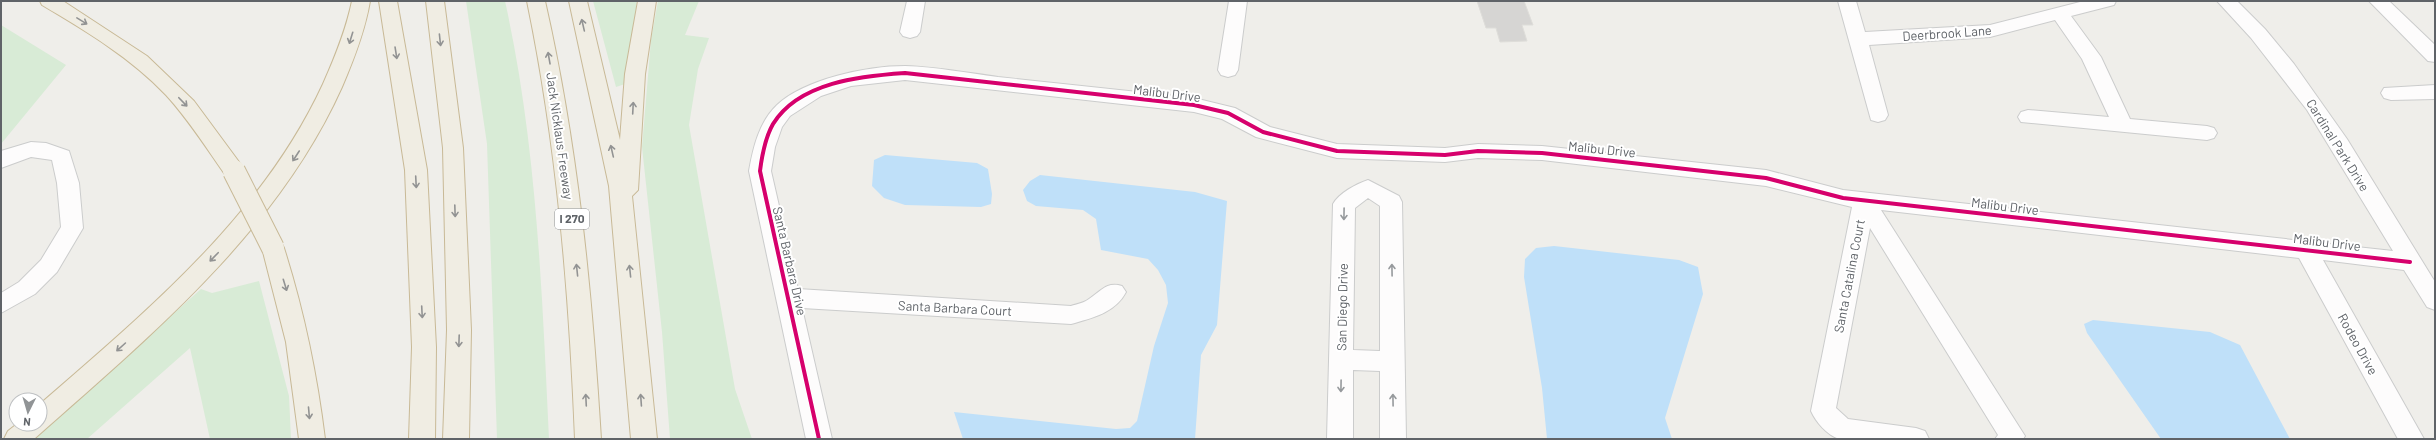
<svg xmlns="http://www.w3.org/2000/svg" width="2436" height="440" font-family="Barlow,sans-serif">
	<rect width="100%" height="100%" fill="#efeeea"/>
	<!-- green -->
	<path fill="#d8ebd6" d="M466,1h39c32,144 37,292 44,438h-52l-10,-295z
		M593,1h44l-12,83 -9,3z
		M658,1h41l-14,34 24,3 -11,31 -9,56 46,264 17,50h-82l-8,-107 -20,-185 9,-107z
		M1,25l65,40 -65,79z
		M259,281l30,115 2,43h-81l-20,-91 -103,91h-54l168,-150 11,4z"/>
	<!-- water -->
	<path fill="#bfe0f9" d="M885,155l92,8 11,6 4,25 -1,10 -10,3 -76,-2 -21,-7 -12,-12 2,-26z
		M1040,175l155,17 32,9 -10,124 -16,30 -6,84h-232l-9,-27 162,17 14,-1 7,-7 17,-75 14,-43 -2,-18 -8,-15 -10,-11 -47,-9 -5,-31 -13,-9 -47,-4 -9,-5 -4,-11 7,-9z
		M1554,246l125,14 19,7 5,27 -38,124 7,21h-125l-5,-51 -18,-111 1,-18 11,-11z
		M2093,320l117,12 30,13 50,94h-129l-74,-106 -3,-9z"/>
	<!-- building -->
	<path fill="#d6d5d3" stroke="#deddd9" d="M1477,1h47l9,24h-11l5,16 -27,1 -4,-14h-10z"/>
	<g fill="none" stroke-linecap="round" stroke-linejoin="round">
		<defs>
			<path id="minor" d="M907,1h18l-5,31 -3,4 -7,2 -7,-2 -3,-4z
				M1229,1h18l-9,69 -3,5 -7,2 -7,-2 -3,-5z
				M1838,1h18l9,31 125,-7 94,-24h32l-2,4 -43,11 30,41 29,62 77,7 7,2 3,5 -3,5 -7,2 -186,-18 -3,-5 3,-5 7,-2 81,7 -27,-58 -27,-39 -65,17 -121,8 19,70 -3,5 -7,2 -7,-2z
				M2217,1h20l28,28 29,35 53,75 88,143v28l-8,-3 -23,-37 -81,-10 101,179h-26l-99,-181 -418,-48 144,226 -2,3h-28l3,-4 -128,-207 -34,180 12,11 68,9 9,3 4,8h-90c-12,-4 -23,-17 -28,-28l41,-204 -86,-21 -224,-26 -64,-2 -33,4 -108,-4 -81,-21 -34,-18 -28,-7 -289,-32 -54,6 -30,10 -31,20 -8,11 -7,20 -4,24 27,118 273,17c6,-2 13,-3 18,-7 12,-8 18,-18 33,-13l4,6c-11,21 -34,26 -55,32l-269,-16 30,131h-26l-57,-268c4,-23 10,-49 28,-66 28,-26 90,-39 128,-39 31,1 63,7 93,11 66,7 131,14 196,21l41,10 35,19 67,17 108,4 33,-4 64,2 224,24 77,20 550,61 -86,-141 -56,-72z
				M2369,1h20l46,44v17l-7,-1z
				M2435,85v14l-44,1 -7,-2 -3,-5 3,-5z
				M31,142l15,1 23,8 10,32 4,45 -26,44 -22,22 -34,19v-20l18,-11 22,-22 20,-33 -4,-44 -5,-23 -21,-3 -30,11v-17z
				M1368,180l31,16 3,6 4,237h-26v-68l-27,-1v69h-26l6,-235c6,-11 23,-20 35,-24zM1368,198l12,8v145l-27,-1 2,-142z"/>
			<path id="highway" d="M40,1h23l84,55 47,45 48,65 3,5 -3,5 -8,3 -8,-3c-19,-27 -37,-56 -60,-81 -35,-37 -80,-64 -124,-90z
				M352,1h18c-5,30 -16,58 -28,86 -65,145 -192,249 -308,352h-30l4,-8 9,-7h23v-20c108,-94 222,-188 283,-320 12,-27 23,-54 29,-83z
				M379,1h18l30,169 9,177 -1,92h-26l3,-92 -7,-177z
				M426,1h18l19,147 8,182 -2,109h-26l4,-109 -4,-182z
				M527,1h18c33,145 47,290 56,438h-26c-6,-148 -18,-293 -48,-438z
				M569,1h18l33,139 5,-66 13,-73h18l-11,73 -7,116 -6,6 25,243h-26l-22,-253z
				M273,240l8,2 3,6c20,63 33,126 41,191h-26l-13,-97 -24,-94 3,-6z"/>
		</defs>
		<!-- minor casing -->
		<use href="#minor" stroke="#cbcccc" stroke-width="2"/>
		<!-- highway casing -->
		<use href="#highway" stroke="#c8b996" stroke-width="2"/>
		<!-- minor -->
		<use href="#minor" fill="#fdfcfc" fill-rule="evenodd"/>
		<!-- highway -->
		<use href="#highway" fill="#f0ede3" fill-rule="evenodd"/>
		<defs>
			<path id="highway-bridge" d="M234,171l39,77"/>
		</defs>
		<!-- highway-bridge casing -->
		<use href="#highway-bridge" stroke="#c8b996" stroke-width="24" stroke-linecap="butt"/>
		<!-- highway-bridge -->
		<use href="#highway-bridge" stroke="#f0ede3" stroke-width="22"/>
		<defs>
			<path id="cycleway" d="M819,439l-59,-268c2,-16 5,-33 13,-47 26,-42 88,-48 132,-51l289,32 34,8 35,19 74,19 108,4 33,-4 64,2 224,25 77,20 567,64"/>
		</defs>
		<!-- cycleway casing -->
		<use href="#cycleway" stroke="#fff" stroke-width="6"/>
		<!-- cycleway -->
		<use href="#cycleway" stroke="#d6006c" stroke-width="4"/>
	</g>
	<!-- one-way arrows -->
	<defs><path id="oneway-shaft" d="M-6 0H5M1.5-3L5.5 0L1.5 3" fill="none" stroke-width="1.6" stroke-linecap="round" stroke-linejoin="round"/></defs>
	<g stroke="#929393">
		<use href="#oneway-shaft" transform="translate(82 21) rotate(31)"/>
		<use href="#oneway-shaft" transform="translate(583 25) rotate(-103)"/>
		<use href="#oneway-shaft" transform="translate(351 38) rotate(107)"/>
		<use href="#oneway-shaft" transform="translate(440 40) rotate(84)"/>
		<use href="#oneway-shaft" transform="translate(396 53) rotate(81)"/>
		<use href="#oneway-shaft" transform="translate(549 58) rotate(-100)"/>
		<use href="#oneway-shaft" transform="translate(183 102) rotate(46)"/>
		<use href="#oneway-shaft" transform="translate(633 108) rotate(-87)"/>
		<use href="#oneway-shaft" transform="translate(612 151) rotate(-103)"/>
		<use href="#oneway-shaft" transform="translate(296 156) rotate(123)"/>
		<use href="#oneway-shaft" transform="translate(416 182) rotate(87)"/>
		<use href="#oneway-shaft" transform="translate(455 211) rotate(88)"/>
		<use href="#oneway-shaft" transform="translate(214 257) rotate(134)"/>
		<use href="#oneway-shaft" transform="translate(577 270) rotate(-96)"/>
		<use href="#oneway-shaft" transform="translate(630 271) rotate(-96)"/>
		<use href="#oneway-shaft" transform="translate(285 285) rotate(73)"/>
		<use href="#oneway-shaft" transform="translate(422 312) rotate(87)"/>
		<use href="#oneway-shaft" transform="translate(459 341) rotate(92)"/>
		<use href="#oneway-shaft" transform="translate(121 347) rotate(138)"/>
		<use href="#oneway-shaft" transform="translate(586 400) rotate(-93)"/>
		<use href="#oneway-shaft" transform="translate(641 400) rotate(-94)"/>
		<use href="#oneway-shaft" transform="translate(309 413) rotate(85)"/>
	</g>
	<g stroke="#96999c">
		<use href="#oneway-shaft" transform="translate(1344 214) rotate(91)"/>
		<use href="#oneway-shaft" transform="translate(1392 270) rotate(-91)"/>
		<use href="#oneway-shaft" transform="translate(1341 386) rotate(91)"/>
		<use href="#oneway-shaft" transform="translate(1393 400) rotate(-91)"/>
	</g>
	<g text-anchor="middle" stroke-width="4" stroke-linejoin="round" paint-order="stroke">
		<!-- shield labels -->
		<rect fill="#fff" stroke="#8f9295" stroke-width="1" x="555" y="209" width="34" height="20" rx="3"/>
		<g font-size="12" font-weight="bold" fill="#5f6368">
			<text x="572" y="223">I 270</text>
		</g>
		<!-- street labels -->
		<g font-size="13" fill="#5f6368" stroke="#fff">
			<text transform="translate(1947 33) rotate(-4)" y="5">Deerbrook Lane</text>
			<text transform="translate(1167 93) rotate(7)" y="5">Malibu Drive</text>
			<text transform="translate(560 136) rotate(82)" y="5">Jack Nicklaus Freeway</text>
			<text transform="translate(2338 145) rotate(58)" y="5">Cardinal Park Drive</text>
			<text transform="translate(1602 149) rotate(6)" y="5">Malibu Drive</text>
			<text transform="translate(2005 206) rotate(7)" y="5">Malibu Drive</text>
			<text transform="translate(2327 242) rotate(7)" y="5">Malibu Drive</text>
			<text transform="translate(790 261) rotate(77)" y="5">Santa Barbara Drive</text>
			<text transform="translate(1849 276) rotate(-79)" y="5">Santa Catalina Court</text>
			<text transform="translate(1342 307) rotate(-89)" y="5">San Diego Drive</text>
			<text transform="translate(955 308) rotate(3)" y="5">Santa Barbara Court</text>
			<text transform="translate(2358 344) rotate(61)" y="5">Rodeo Drive</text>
		</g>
	</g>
	<!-- border -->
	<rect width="2436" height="440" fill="none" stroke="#5f6368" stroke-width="4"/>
	<!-- north arrow -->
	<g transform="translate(28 412) rotate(185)"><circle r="19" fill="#ffffff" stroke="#bfc1c3"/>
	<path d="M0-3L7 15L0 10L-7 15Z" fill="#919496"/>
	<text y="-6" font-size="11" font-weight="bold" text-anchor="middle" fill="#5f6368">N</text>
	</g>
</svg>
